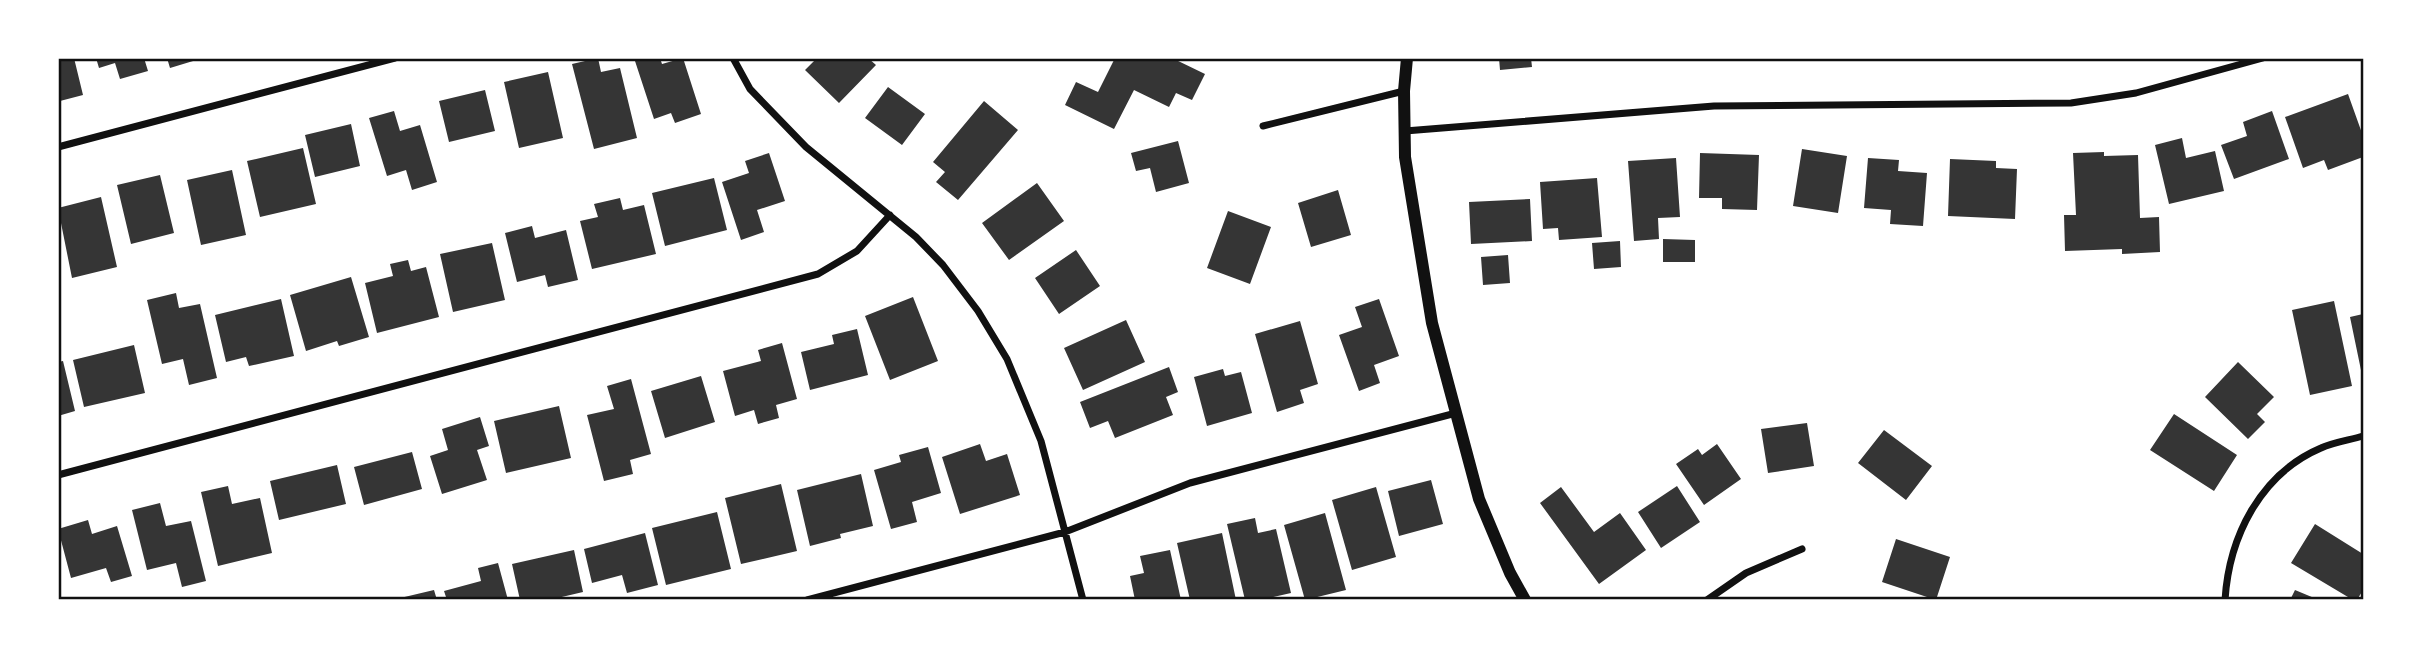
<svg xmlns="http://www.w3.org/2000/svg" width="2421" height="658" font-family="Jost,sans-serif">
	<rect width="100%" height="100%" fill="#fff"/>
	<!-- building -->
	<path fill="#353535" d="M58,58h16l9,37 -23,6 -2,-6z
		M96,58h48l4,13 -28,8 -5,-16 -16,5z
		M167,58h36l-33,10z
		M598,58l3,14 19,-4 17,70 -43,11 -22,-85z
		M645,58h15l2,6 21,-6 18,56 -26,9 -4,-10 -17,6 -19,-58z
		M817,58h51l8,7 -37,38 -34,-33z
		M1115,58h57l33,16 -13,26 -16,-7 -7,14 -35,-17 -20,39 -49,-24 11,-23 22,10z
		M1499,58h32l1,9 -32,3z
		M548,72l15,66 -44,10 -15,-66z
		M888,87l37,27 -23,31 -37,-27z
		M485,90l10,41 -46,11 -10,-41z
		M2348,94l15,42v21l-35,13 -4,-10 -21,8 -18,-51z
		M984,101l34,29 -60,70 -22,-18 9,-10 -12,-10z
		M394,111l6,20 20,-6 17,57 -25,8 -6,-20 -19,6 -18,-58z
		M2272,111l17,48 -55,20 -13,-34 26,-9 -4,-14z
		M351,124l9,42 -45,11 -10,-42z
		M2182,138l4,20 29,-7 9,40 -55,13 -14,-59z
		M1178,141l11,42 -33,9 -6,-24 -14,3 -5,-18z
		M303,148l13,56 -56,13 -13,-56z
		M1802,149l45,7 -9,57 -45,-7z
		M2104,152v4l34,-1 2,63 19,-1 1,35 -38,2v-5l-57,2 -1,-36h12l-3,-62z
		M769,153l16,48 -28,9 7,22 -23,8 -19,-58 27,-9 -4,-12z
		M1700,153l59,2 -2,55 -35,-1v-11h-23z
		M1676,158l4,59 -22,1 1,21 -25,2 -6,-80z
		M1868,158l31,2 -1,11 29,2 -4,53 -33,-2 1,-14 -27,-2z
		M1950,159l46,2v7l21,1 -2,50 -67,-3z
		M232,170l14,65 -45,10 -14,-65z
		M160,175l14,58 -43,11 -14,-59z
		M714,178l13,52 -62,16 -13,-53z
		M1597,178l5,59 -43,3 -1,-12 -15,1 -3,-47z
		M1037,183l27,38 -55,39 -27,-37z
		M1338,190l13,45 -40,12 -13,-44z
		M101,197l16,70 -45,11 -14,-70z
		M620,198l3,12 21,-5 12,49 -64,15 -12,-48 18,-4 -4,-13z
		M1530,199l2,42 -61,3 -2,-42z
		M1228,211l43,16 -21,57 -43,-16z
		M532,226l3,12 31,-8 12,50 -30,7 -3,-12 -28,7 -12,-49z
		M1663,239l32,1v22h-32z
		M1620,241l1,26 -27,2 -2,-26z
		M492,243l13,57 -52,12 -13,-58z
		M1076,250l24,36 -41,28 -24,-36z
		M1508,255l2,28 -27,2 -2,-28z
		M408,260l3,11 15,-4 13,50 -62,16 -12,-50 28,-7 -3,-12z
		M351,277l18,60 -30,9 -2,-5 -31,10 -16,-56z
		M176,293l3,15 21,-4 17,74 -28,7 -6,-26 -21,5 -15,-64z
		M913,297l25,64 -48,19 -25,-64z
		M281,299l13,57 -45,10 -3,-9 -20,5 -11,-47z
		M1379,299l20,57 -25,9 6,18 -21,8 -20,-56 23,-8 -7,-20z
		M2334,301l18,85 -42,9 -18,-85z
		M2363,314v61h-1l-12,-58z
		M1126,320l19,42 -62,28 -19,-42z
		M1300,321l18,63 -18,6 4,13 -27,9 -22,-78z
		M857,329l11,46 -58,15 -9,-38 33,-8 -2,-9z
		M782,343l15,56 -21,6 3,13 -21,6 -4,-14 -19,6 -12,-45 38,-10 -3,-11z
		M134,345l11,48 -61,14 -11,-47z
		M63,361l12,50 -17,5v-54z
		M2238,362l36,35 -17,17 8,8 -17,17 -43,-42z
		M1169,367l9,25 -12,5 7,18 -58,23 -7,-17 -18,7 -10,-26z
		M1223,369l2,7 16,-4 11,41 -45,13 -13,-49z
		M701,376l14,46 -50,16 -14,-47z
		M631,379l20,75 -21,6 3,14 -29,7 -17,-66 27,-6 -7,-23z
		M559,406l12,52 -65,15 -12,-52z
		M2174,414l63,41 -23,36 -64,-41z
		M480,417l9,29 -12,4 10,30 -45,14 -12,-38 18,-6 -6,-21z
		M1807,423l7,43 -46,7 -7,-44z
		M1884,430l48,36 -26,34 -48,-37z
		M980,444l6,17 21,-7 13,41 -60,19 -18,-57z
		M1717,444l24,35 -37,26 -28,-41 22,-15 4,6z
		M928,447l13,46 -29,9 5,20 -26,7 -17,-59 27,-8 -2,-7z
		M412,452l10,37 -58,16 -10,-38z
		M337,465l9,39 -67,16 -9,-39z
		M861,474l12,52 -33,8 1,4 -31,8 -13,-56z
		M1431,480l12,44 -44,12 -11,-45z
		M781,484l16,67 -56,13 -16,-66z
		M228,486l4,18 28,-6 12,55 -54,13 -17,-74z
		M1677,486l23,36 -39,26 -23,-36z
		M1376,487l20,70 -44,13 -20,-70z
		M1561,487l33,45 26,-19 26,37 -47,34 -59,-81z
		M160,503l6,23 25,-5 15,60 -24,6 -6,-24 -29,7 -15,-60z
		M717,512l14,57 -65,16 -14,-57z
		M1325,513l21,77 -41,10 -21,-75z
		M1255,518l3,15 18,-4 15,64 -31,7h-15l-18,-76z
		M88,520l4,14 25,-8 15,50 -21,6 -5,-14 -35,10 -13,-49z
		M2315,524l48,30v36l-6,10h-4l-62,-37z
		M645,533l13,52 -31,8 -5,-18 -30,8 -8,-34z
		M1222,533l14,67h-46l-13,-57z
		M1896,539l54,18 -14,43 -54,-18z
		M574,550l9,42 -34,8h-29l-8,-36z
		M1170,550l11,50h-46l-5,-24 14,-3 -4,-17z
		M498,563l10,37h-61l-3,-9 37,-10 -3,-13z
		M434,590l3,10h-41v-1z
		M2295,590l24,10h-29z"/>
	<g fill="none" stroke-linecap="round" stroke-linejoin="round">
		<!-- minor -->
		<path stroke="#111" stroke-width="7" d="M733,58l17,31 56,58 110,90 27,28 35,46 29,48 34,82 42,159
			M1263,126l141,-35
			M1405,131l309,-25 357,-3 65,-10 127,-35
			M58,147l337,-89
			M58,475l760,-201 39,-23 33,-36
			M807,600l258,-68 125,-49 266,-70
			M1707,600l39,-27 56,-24
			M2225,600c4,-63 35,-126 96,-152 13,-6 29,-8 42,-12"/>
		<!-- tertiary -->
		<path stroke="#111" stroke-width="12" d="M1407,58l-3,33 1,66 27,166 47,176 31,74 15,27"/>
	</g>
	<!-- border -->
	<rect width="2421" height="658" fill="none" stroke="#ffffff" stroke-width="119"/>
	<rect x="60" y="60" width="2302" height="538" fill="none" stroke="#111" stroke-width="2.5"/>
</svg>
